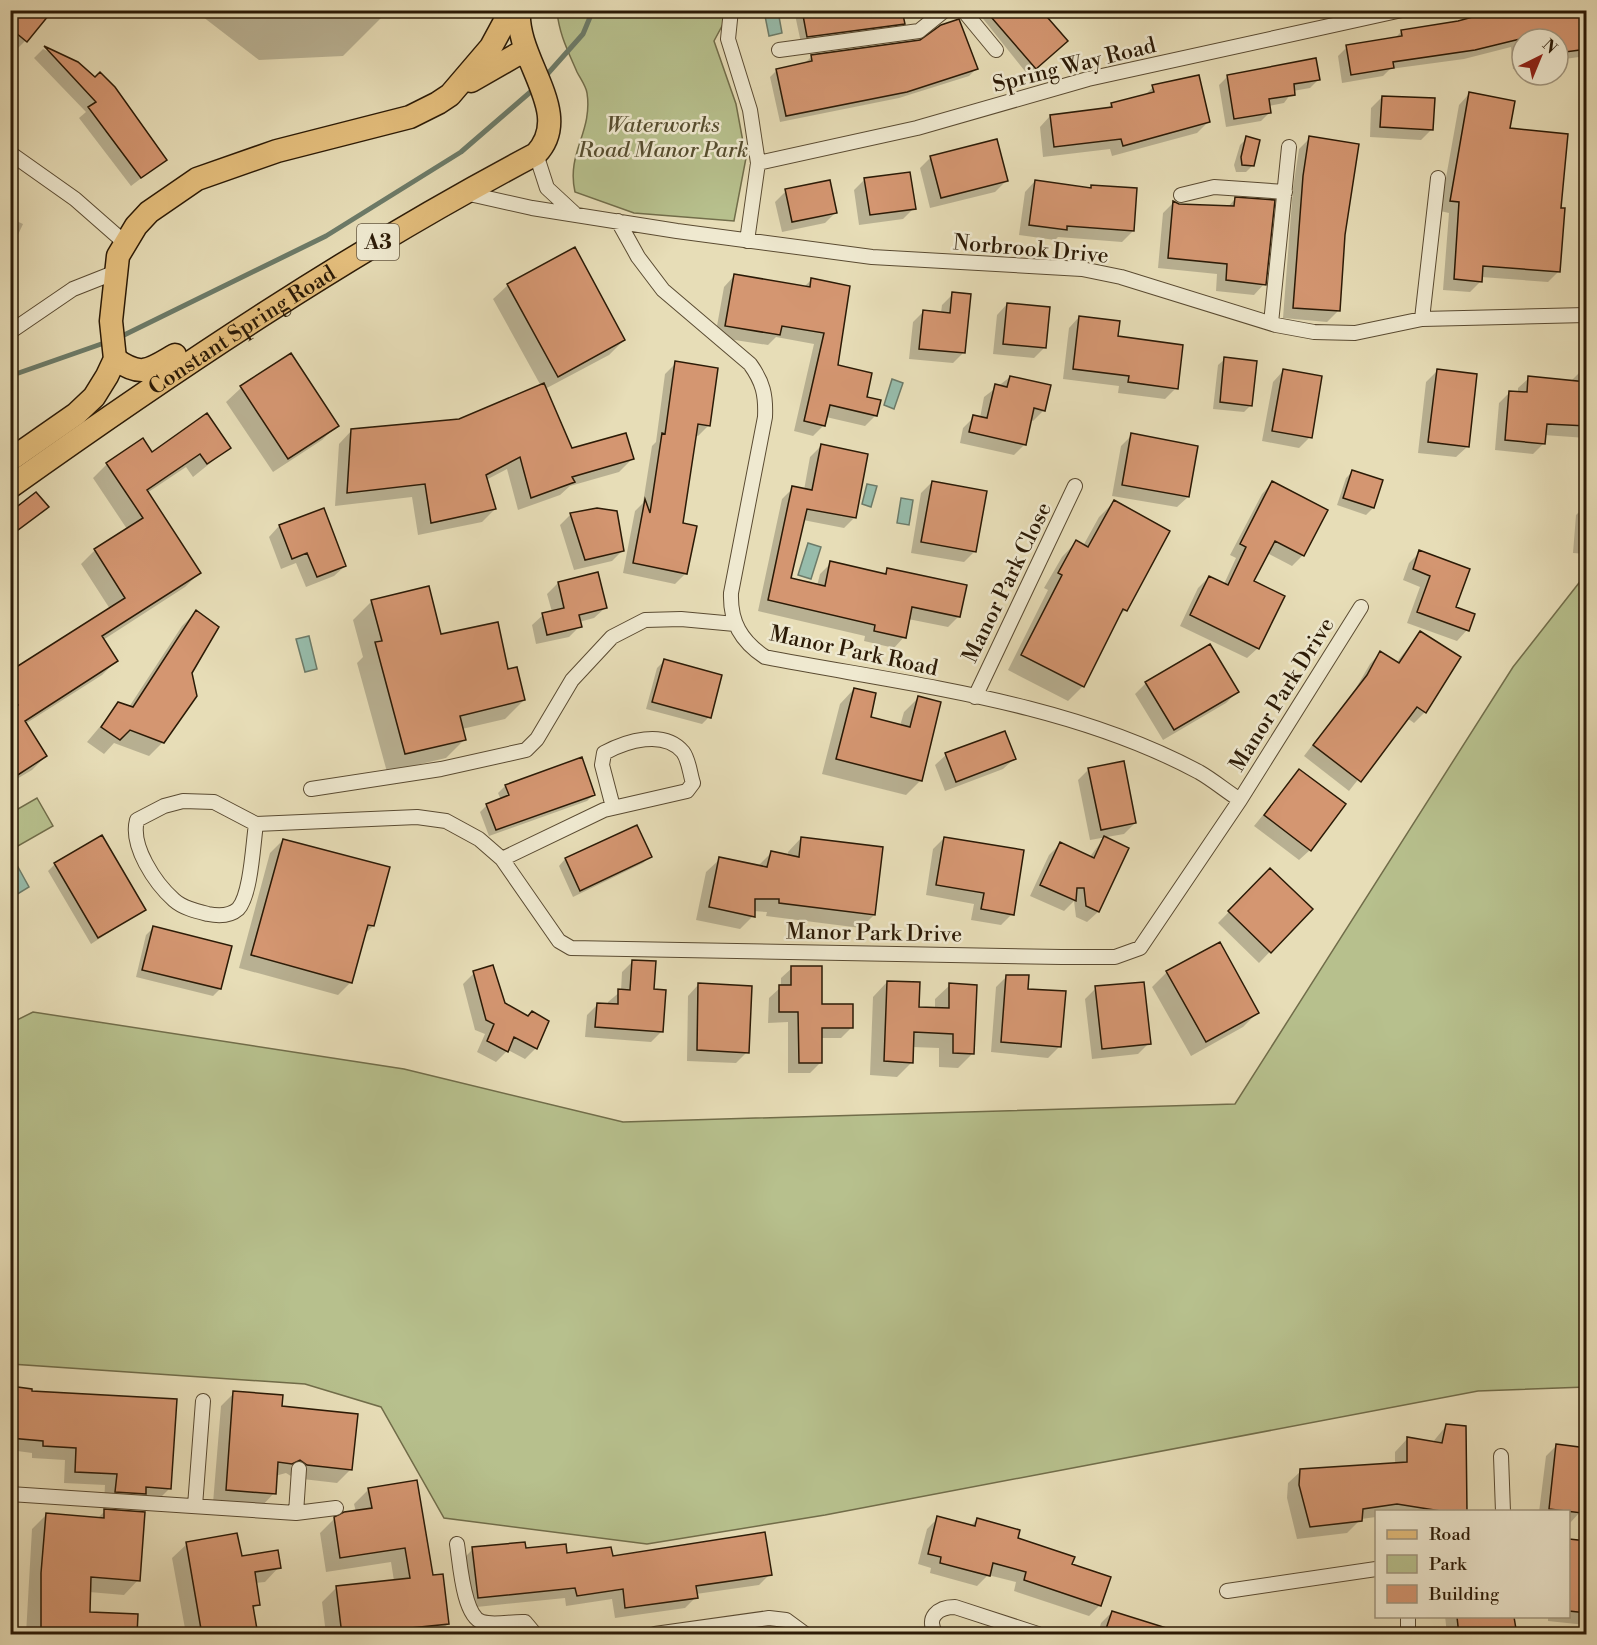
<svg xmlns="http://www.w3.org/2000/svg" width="1597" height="1645" font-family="'Libre Bodoni',serif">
	<rect width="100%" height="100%" fill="#e7ddb7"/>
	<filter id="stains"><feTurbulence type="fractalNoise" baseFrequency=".00333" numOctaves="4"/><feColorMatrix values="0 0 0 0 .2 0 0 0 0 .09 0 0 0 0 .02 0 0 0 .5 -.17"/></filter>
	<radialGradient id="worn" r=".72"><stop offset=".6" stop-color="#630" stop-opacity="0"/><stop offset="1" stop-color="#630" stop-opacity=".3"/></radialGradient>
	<!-- green -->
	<path fill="#b7c08d" stroke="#716d4a" stroke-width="1.5" d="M557,11h173l-16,30 22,63 10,54 -12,63 -100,-8 -59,-21c-9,-39 18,-60 12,-99 -1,-7 -7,-15 -10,-21 -9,-21 -18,-38 -20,-61z
		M1586,574v813l-108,4 -653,124 -178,29 -203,-26 -63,-111 -76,-23 -294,-20v-341l22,-11 371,57 219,53 612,-18 278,-437z
		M37,798l16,28 -42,24v-37z"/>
	<!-- water -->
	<path fill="#97bcab" stroke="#6c7b69" stroke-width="1.5" d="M764,11h14l4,22 -13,3z
		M892,379l11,4 -9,26 -10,-4z
		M867,484l10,2 -6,21 -9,-3z
		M901,498l12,2 -4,25 -12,-2z
		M808,543l13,4 -10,32 -13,-4z
		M309,636l8,33 -12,3 -9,-33z
		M18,867l11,20 -13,8 -5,-10v-14z"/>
	<!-- shadow -->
	<path fill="#0003" d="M10,10l15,31 -15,15z
		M194,10h195l-46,46 -84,4z
		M794,10h107l3,13 -7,7 -96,13z
		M976,10h63l20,38 -31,27z
		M1071,10h14l-9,7z
		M1549,10h37v46l-28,4v-21h-36v29l-9,1 -2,-22 -47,12 -74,10 -7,7 -41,7 -4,-27 9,-9 47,-8 8,-8 99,-16z
		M43,49l34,15 18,15 70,81 -34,26 -52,-68 7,-6 -52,-54z
		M812,56l164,13 -7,7 -70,22 -119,24 -10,-45 7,-7 28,-7z
		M1228,76l91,3 -9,9 -17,3 -9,12 -15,3 1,6 -9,9 -35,6 -7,-42z
		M1153,87l55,35 -11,11 -85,23 -2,-7 -67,8 -3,-30 10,-11 57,-7 5,-5 32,-8z
		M1469,94l40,35 50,80v62l-11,11 -67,-5v4l-11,11 -27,-2 6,-77 -9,-2 19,-106z
		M1382,97l50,32 -11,11 -51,-3 1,-29z
		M1247,138l6,27 -7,7h-10l-2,-7 6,-20z
		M1310,138l34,97 -6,76 -11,11 -44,-4 10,-130 6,-39z
		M931,157l75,24 -11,11 -65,16 -10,-40z
		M865,179l49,29 -11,11 -44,6 -5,-35z
		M1035,181l54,8 3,-3 41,45 -11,11 -64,-5 -3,3 -36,-5 6,-43z
		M786,191l50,21 -11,11 -43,9 -7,-30z
		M1235,199l29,85 -10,11 -38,-4 1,-17 -59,-6 5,-55 10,-10 6,2 48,3z
		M10,218l13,6 -13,28z
		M734,276l70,11 7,-7 25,86 29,32 11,17 -11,11 -39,-9 -2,8 -11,11 -19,-5 20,-87 -38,-7 -8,8 -53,-8 9,-50z
		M508,285l116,55 -15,15 -64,34 26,61 61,9 -13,13 -49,14 -10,9 -42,15 -11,-41 -21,11 9,29 -13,13 -64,13 -6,-38 -77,9 4,-62 13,-14 108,-10 81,-34 -48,-87z
		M953,294l11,58 -11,11 -44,-4 4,-37 11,-11 17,2 1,-8z
		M1007,304l38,43 -11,11 -41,-4 4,-39z
		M1079,317l38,21 59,50 -11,11 -47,-6 1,-7 -56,-7 6,-51z
		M290,355l47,70 -15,15 -49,32 -47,-70 15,-14z
		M1225,359l26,46 -7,7 -31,-3 5,-44z
		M676,363l33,62 -11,11 -3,-1 -14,89 5,49 -11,11 -52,-11 12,-62 8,-8 9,-57 4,-4 9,-68z
		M1283,371l27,66 -11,11 -37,-7 11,-59z
		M1437,371l30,76 -11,10 -38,-4 8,-71z
		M1580,372h6v66l-42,-3v8l-11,11 -38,-4 4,-47 11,-11 8,1v-5l11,-10 41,4z
		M1010,377l34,33 -11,11 -3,-1 -5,24 -11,11 -54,-12 3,-15 11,-11 6,1 4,-21z
		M1132,435l56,62 -11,10 -65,-11 9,-50z
		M142,440l10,14 77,-6 -36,29 -7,-10 -39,26 52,80 -14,14 -82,53 13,21 -14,14 -77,49 21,32 -14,14 -22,13v-110l100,-64 -29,-45 14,-14 32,-21 -34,-51 14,-14z
		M821,446l34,71 -11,11 -41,-8 -13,59 27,7 3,-12 11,-11 51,12 6,-5 71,46 -11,11 -40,-8 -4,18 -10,11 -30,-7 1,-5 -107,-25 24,-112 11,-11 11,2 6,-33z
		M1353,471l28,10 -8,27 -7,7 -29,-10 9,-27z
		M932,482l43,69 -11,11 -53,-9 10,-60z
		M1272,483l31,72 -11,11 -25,-13 -15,29 6,66 -11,10 -67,-32 18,-38 11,-11 15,7 12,-26 -6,-3 32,-61z
		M1114,502l54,30 -43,78 -8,9 -34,67 -15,15 -60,-31 40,-80 -4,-2 18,-31 14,-15 7,4 16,-29z
		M1586,505v49l-13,-1 3,-38z
		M597,509l26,41 -11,11 -38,9 -14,-45 10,-10z
		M279,526l66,40 -11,10 -28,11 -10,-24 -15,6 -12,-32z
		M1420,552l34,56 19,7 -6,15 -10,11 -50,-18 13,-36 -17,-7 6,-17z
		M558,583l47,25 -11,10 -15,4 1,4 -11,11 -33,7 -4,-19 11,-10 9,-3 -5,-18z
		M372,601l134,70 18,29 -19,19 -43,10 3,10 -19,19 -59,14 -30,-109 6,-6 -10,-37z
		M196,612l-6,61 -27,69 -14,14 -35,-13 -10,11 -17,-12 32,-38 10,3 53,-81z
		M1420,633l5,79 -11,11 -7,-5 -58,73 -45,-35 52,-68 14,-24 10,-11 16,10z
		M664,661l45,56 -7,7 -56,-15 11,-41z
		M1146,683l91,9 -11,11 -63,37 -28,-46z
		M854,689l15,29 31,8 4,-14 14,-14 22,5 -20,78 -14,14 -84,-21 18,-70z
		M946,755l68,4 -11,10 -58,22 -10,-26z
		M581,759l13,35 -7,7 -98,35 -9,-24 7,-7 14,-5 -3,-7 7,-7z
		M1089,769l46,54 -11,11 -34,6 -12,-60z
		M1299,771l11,79 -11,10 -45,-34z
		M636,827l14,29 -7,7 -70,34 -14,-31 6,-7z
		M101,837l43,73 -53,34 -43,-73 7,-7z
		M801,838l73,77 -13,13 -95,-12 1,-4 -14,-1v5l-13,13 -44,-9 10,-48 14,-13 37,8 14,-14 17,3v-4z
		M944,838l68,76 -11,11 -30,-5 3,-16 -48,-9 7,-46z
		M1104,838l-6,74 -11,10 -11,-5 -2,-16 -10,10 -34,-15 19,-41 11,-11 29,14z
		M283,840l90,86 -9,9 -13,47 -13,13 -99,-27 31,-115z
		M1270,870l41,39 -52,54 -41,-40z
		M153,928l67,61 -7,7 -77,-19 10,-42z
		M633,961l20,29 9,41 -11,11 -66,-5 2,-22 10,-10h11v-3l13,-11 1,-19z
		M792,968l29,37 31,22 -11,11h-20v24l-11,11h-22v-51l-20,1 1,-25 12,-11v-9z
		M1167,972l91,40 -15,15 -52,29 -39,-69z
		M474,973l30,31 32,44 -11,11 -17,-9 -12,12 -19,-10 8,-18 -10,-4 -12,-46z
		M1007,976l19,15 33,56 -11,11 -57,-6 5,-65z
		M887,982l30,26 18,1v-10l15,-14 23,68 -15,15 -19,-1v-19l-27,-1v15l-15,15 -27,-2 3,-78z
		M698,985l49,67 -11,11 -49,-2 1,-65z
		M1096,988l53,55 -11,11 -46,5 -7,-60z
		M10,1388l160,100 -12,12 -54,3 1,-18 -41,-2 1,-23 -33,-2v-5l-22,-3z
		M234,1393l47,14 69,63 -13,13 -43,-5 -8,-5 -11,3 -1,17 -13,14 -48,-4 8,-97z
		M1446,1426l20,86h-90v5l-15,2 -14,14 -50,6 -10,-41 1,-15 13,-12 94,-7v-12l12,-13 25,4z
		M1557,1445l29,4 -6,63 -10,11 -2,-11h-29l7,-56z
		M369,1489l63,88 16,47 -11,10h-111l-4,-32 15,-15 57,-6 -3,-19 -65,10 -6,-39 14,-14 22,-7 -2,-8z
		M105,1511l33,69 -14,15 -35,-3 -1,21 48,21h-110l6,-105 14,-14 51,4z
		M938,1518l32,9 7,-8 94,45 29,41 -11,11 -75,-25 2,-9 -28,-7 -11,11 -47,-13 1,-5 -13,-4 9,-35z
		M1568,1540l18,2v83l-38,-4v-5h20z
		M187,1544l92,23 -14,15 -10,1 3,21 -6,6 4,24h-70l-14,-76z
		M473,1549h51l246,25 -11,11 -63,9v3l-11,11 -70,10 -3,-19 -46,7 -1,-8 -98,10 -5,-48z
		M1112,1612l69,22h-83l3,-11z
		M1445,1616h68l2,18h-68z"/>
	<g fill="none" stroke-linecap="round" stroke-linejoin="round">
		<!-- stream -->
		<path stroke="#6c7b69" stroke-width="5" d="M543,79l40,-45 10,-24
			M118,338l208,-102 135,-84 74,-64
			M10,376l97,-34"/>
	</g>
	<!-- building -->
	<path fill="#d49671" stroke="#2b1a06" stroke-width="1.5" d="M10,10h43l-26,32 -17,-14z
		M802,10h100l3,14 -98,13z
		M985,10h56l27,31 -32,28z
		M1498,10h5v3l84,-3v39l-29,4v-14h-38l-45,11 -82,12 1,6 -43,7 -5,-30 56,-9 -1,-6 57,-9z
		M959,19l19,50 -71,23 -121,24 -10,-47 36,-8 -1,-6 109,-15 21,-15z
		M44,46l34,16 17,15 5,-5 15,15 52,73 -26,18 -53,-71 8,-5z
		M1316,58l4,22 -26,4 1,11 -26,4 2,14 -37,6 -7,-44z
		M1199,75l11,47 -87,24 -2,-7 -67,8 -4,-32 62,-8 -1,-4 43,-11 -2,-7z
		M1469,92l46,9 -5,27 58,6 -7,74h4l-5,64 -77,-6 -1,16 -28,-3 5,-77 -9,-1z
		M1382,96l53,2 -2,32 -53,-3z
		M1246,136l14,4 -6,26 -12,-1 -1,-8z
		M1309,136l50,8 -14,91 -5,76 -47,-3 10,-132z
		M997,139l11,42 -67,17 -11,-42z
		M910,172l6,37 -46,6 -6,-37z
		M830,180l7,33 -45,9 -7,-33z
		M1035,180l56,8v-3l46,3 -3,43 -67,-5v4l-38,-5z
		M1235,197l40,3 -9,85 -40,-5 1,-16 -59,-6 5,-57 6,3 55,2z
		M575,247l50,93 -67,37 -51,-93z
		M734,274l76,13 1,-9 39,8 -12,79 34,8 -5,24 14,3 -4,16 -47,-11 -5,21 -21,-5 20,-88 -42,-7 -2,9 -55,-9z
		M952,292l19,2 -6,59 -46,-4 4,-39 27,3z
		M1007,303l43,4 -4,41 -43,-4z
		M1079,316l41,5 -2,15 65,9 -5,44 -50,-7 1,-6 -56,-7z
		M291,353l48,73 -51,33 -48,-73z
		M1224,357l33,4 -5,45 -32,-4z
		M675,361l43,7 -8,58 -12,-2 -15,99 14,3 -10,48 -54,-11 12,-64 5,14 12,-80 3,1z
		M1283,369l39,7 -10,62 -40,-7z
		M1437,369l40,5 -8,73 -41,-5z
		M1010,376l41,9 -6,26 -11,-3 -8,37 -57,-13 4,-17 14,3 8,-34 12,3z
		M1528,376l59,6v44l-40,-2 -2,20 -40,-4 4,-49 18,1z
		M544,383l28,65 54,-15 8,26 -62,18 3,5 -44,16 -11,-41 -34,18 10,34 -65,14 -6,-39 -78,9 4,-64 108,-10z
		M207,413l24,35 -24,16 -7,-10 -53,36 54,83 -99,63 16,25 -93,60 22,35 -37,24v-82l6,8 2,-1 -8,-12v-22l115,-73 -31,-49 49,-31 -37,-55 37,-25 9,14z
		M1131,433l67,13 -9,51 -67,-12z
		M821,444l47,10 -12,64 -49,-9 -16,69 34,8 5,-25 56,13 1,-6 80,17 -7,32 -48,-10 -6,31 -32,-7 1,-6 -107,-25 24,-114 20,4z
		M1352,470l31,10 -9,28 -31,-10z
		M932,481l55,10 -11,61 -55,-10z
		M1272,481l56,29 -24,46 -29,-15 -21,40 31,15 -26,53 -69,-34 19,-39 19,9 18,-38 -6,-3z
		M36,492l13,15 -39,29v-24z
		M1114,500l56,31 -43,80 -4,-2 -39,78 -63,-32 41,-80 -4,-2 18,-33 12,7z
		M324,508l22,58 -29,11 -10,-24 -15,6 -13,-34z
		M597,508l20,3 7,40 -39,9 -15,-47z
		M1419,550l51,19 -14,38 19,7 -6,17 -52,-19 13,-36 -17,-7z
		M598,572l9,36 -28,7 3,12 -35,8 -5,-22 22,-5 -6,-26z
		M429,586l12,48 57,-12 10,47 9,-2 8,33 -65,16 6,24 -61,14 -30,-112 7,-1 -11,-41z
		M196,610l23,17 -27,46 5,23 -33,47 -34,-13 -10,10 -19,-13 17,-25 15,5z
		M1420,631l41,26 -35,56 -9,-6 -56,75 -48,-37 54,-70 13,-24 19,12z
		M1210,644l29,48 -65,38 -29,-48z
		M664,659l58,16 -11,43 -59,-16z
		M854,688l22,5 -5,24 39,10 8,-31 23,6 -19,79 -86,-22z
		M1005,731l11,28 -60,23 -11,-29z
		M582,757l13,38 -99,35 -10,-26 23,-9 -4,-10z
		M1124,761l12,62 -35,7 -13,-62z
		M1299,769l47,35 -35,47 -47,-36z
		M637,825l15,32 -72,34 -15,-33z
		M102,835l44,75 -48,28 -44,-75z
		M1104,836l25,12 -30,64 -13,-6 -2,-18h-7l-1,13 -36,-16 20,-43 34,16z
		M801,837l82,10 -8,68 -96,-12v-4h-24v18l-46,-10 10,-50 48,10 4,-16 28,6z
		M944,837l80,13 -10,65 -33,-6 3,-16 -48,-8z
		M283,839l107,28 -16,59 -6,-1 -16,58 -101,-28z
		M1270,868l43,41 -42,44 -43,-42z
		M153,926l79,20 -11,43 -79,-19z
		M1220,942l39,71 -53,29 -40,-71z
		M632,960l24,1 -2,28 12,1 -3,42 -68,-5 2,-24 21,1v-15l12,1z
		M493,965l12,38 23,13 4,-5 17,10 -12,28 -23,-12 -6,15 -21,-11 7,-17 -8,-4 -13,-49z
		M791,966h31v38h31v24h-31v35h-23l-1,-51h-19v-27h12z
		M1006,975h23l-1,14 38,2 -5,56 -60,-5z
		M887,981l33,1 -1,25 30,1v-25l28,2 -3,69 -21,-1v-19l-39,-2 -1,31 -29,-2z
		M1144,982l7,62 -49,5 -7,-63z
		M698,983l54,3 -3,67 -52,-3z
		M10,1386l22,3v2l145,8 -6,90 -25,-2v7l-31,-2 2,-18 -42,-2 1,-24 -33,-2v-5l-33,-3z
		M233,1391l50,4 -1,11 76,8 -6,56 -45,-5 -7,-5 -8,4 -14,-2 -2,32 -50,-4z
		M1446,1424l20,2 1,86h-20l-50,-8 -34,5 -1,12 -52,6 -11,-42 1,-16 107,-7v-25l35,6z
		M1556,1444l31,4 -5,65 -33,-4z
		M417,1480l16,95 10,-1 6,50 -107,11 -6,-49 74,-8 -5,-30 -65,10 -6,-41 10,-5 28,-4 -4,-20z
		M104,1509l41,3 -5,69 -49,-4 -1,35 48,2 -1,21h-96v-62l5,-60 58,5z
		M937,1516l38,10 2,-8 43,12 -2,8 57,19 -3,7 39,13 -10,29 -77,-26 2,-8 -33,-9 -3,13 -50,-13 1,-6 -13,-3z
		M765,1532l7,43 -76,11 2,12 -73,10 -2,-19 -46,7 -2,-8 -97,10 -6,-51 53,-5 1,6 40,-4 1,9 44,-6 2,9z
		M237,1533l5,23 36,-6 3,18 -26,4 5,33 -7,1 5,29h-56l-16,-93z
		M1569,1539l18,2v72l-18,-2z
		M1112,1611l64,20 -1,4h-71z
		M1457,1617h57l3,18h-58z"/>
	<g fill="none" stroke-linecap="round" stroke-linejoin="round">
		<defs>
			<path id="street" d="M731,10l-3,29 22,71 8,53 -11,78
				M963,10l33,40
				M779,50l140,-19 26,-21
				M10,153l65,46 49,43
				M536,154l11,34 27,25
				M758,163l159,-35 171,-49 314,-69
				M465,193l67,15 145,23 195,26 210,12 39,8 155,48 38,7 41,1 67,-14 164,-4
				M1181,195l33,-8 71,5
				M618,221l20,36 25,33 87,74c13,18 16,31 15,53l-34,176c-1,29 10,48 34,64 145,28 302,44 434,115 14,8 27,19 41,28
				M1422,319l16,-141
				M1271,323l18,-176
				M10,332l63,-43 43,-17
				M975,697l100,-211
				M311,789l130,-20 85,-19 11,-11 35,-59 40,-43 33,-17 36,-1 54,5
				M183,801l31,1 42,22c-3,20 -5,71 -18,85 -8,7 -20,7 -30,5 -12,-3 -25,-6 -34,-14 -19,-17 -44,-54 -37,-80l27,-14z
				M256,824l161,-7 29,4 33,18 23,20 57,82 12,7 491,9h53l25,-9 100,-148 121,-193
				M502,859l102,-49 83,-19 6,-8c-3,-9 -4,-23 -10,-31 -19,-23 -57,-11 -79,1l-2,12 11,42
				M1501,1456l2,56
				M10,1494l286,19 40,-5
				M195,1506l8,-105
				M296,1513l3,-44
				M457,1544c3,18 6,72 25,78 13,4 30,-1 43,0l10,12
				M1227,1591l149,-22
				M1408,1616v18
				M655,1634l114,-16 17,2 19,14
				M936,1634c-11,-16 2,-27 19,-27l83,27"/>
			<g id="primary">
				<path d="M471,81l47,-27 9,2"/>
				<path d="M115,359c27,19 34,11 60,-4"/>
				<path d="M10,460l66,-46 18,-17 13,-21 8,-17 -4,-38 7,-65 18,-30 13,-14 48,-33 80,-28 133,-34 28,-14 12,-8 41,-48 20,-37"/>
				<path id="s1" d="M10,487c170,-121 342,-236 526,-333 39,-41 -21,-94 -17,-144"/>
			</g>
		</defs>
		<!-- street casing -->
		<use href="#street" stroke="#5a4b32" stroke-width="16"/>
		<!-- primary casing -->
		<use href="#primary" stroke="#2b1a06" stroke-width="25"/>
		<!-- street -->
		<use href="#street" stroke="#efe9d0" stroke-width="14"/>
		<!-- primary -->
		<use href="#primary" stroke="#e4be7c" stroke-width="22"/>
	</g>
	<g text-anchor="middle" stroke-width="5" stroke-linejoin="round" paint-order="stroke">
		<!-- shield labels -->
		<rect fill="#efe9d0" stroke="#665843" stroke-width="1.5" x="357" y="224" width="42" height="36" rx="4.5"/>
		<g font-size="21" font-weight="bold" fill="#2b1a06">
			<text x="378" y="249">A3</text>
		</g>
		<!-- street labels -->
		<g font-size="22" fill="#2b1a06" stroke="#efe9d0">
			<text transform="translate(1074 64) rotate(-14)" y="8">Spring Way Road</text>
			<text transform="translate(1031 248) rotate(5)" y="8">Norbrook Drive</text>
			<text dy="8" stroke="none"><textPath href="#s1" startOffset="280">Constant Spring Road</textPath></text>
			<text transform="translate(1006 582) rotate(-64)" y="8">Manor Park Close</text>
			<text transform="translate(854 650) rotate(12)" y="8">Manor Park Road</text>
			<text transform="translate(1281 694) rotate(-58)" y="8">Manor Park Drive</text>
			<text transform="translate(874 932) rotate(1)" y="8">Manor Park Drive</text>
		</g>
		<!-- park labels -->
		<g font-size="22" font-style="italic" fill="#554c2e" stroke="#efe9d0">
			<text x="663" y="132">Waterworks<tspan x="663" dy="25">Road Manor Park</tspan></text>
		</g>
	</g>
	<!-- margin -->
	<rect width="1597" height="1645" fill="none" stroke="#e7ddb7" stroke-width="36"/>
	<rect x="12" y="12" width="1573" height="1621" fill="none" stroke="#2b1a06" stroke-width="3"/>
	<rect x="18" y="18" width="1561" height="1609" fill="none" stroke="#2b1a06" stroke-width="1.5"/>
	<!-- legend -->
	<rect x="1375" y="1510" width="195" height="108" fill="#efe9d0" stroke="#a1967f" stroke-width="1.5"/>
	<rect x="1387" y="1530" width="30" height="9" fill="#e4be7c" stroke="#a1967f" stroke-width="1.5"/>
	<text x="1429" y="1540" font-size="18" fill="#2b1a06">Road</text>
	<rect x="1387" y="1555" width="30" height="18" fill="#b7c08d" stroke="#a1967f" stroke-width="1.5"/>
	<text x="1429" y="1570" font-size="18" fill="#2b1a06">Park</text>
	<rect x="1387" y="1585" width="30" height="18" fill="#d49671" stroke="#a1967f" stroke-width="1.5"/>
	<text x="1429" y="1600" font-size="18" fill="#2b1a06">Building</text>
	<!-- north arrow -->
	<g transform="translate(1540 57) rotate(43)"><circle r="28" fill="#efe9d0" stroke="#a1967f" stroke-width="1.5"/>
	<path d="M0-4.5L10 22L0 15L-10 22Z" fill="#8f2418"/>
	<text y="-9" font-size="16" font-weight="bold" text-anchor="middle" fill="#2b1a06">N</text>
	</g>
	<rect width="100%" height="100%" filter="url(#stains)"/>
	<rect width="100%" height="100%" fill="url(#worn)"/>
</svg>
